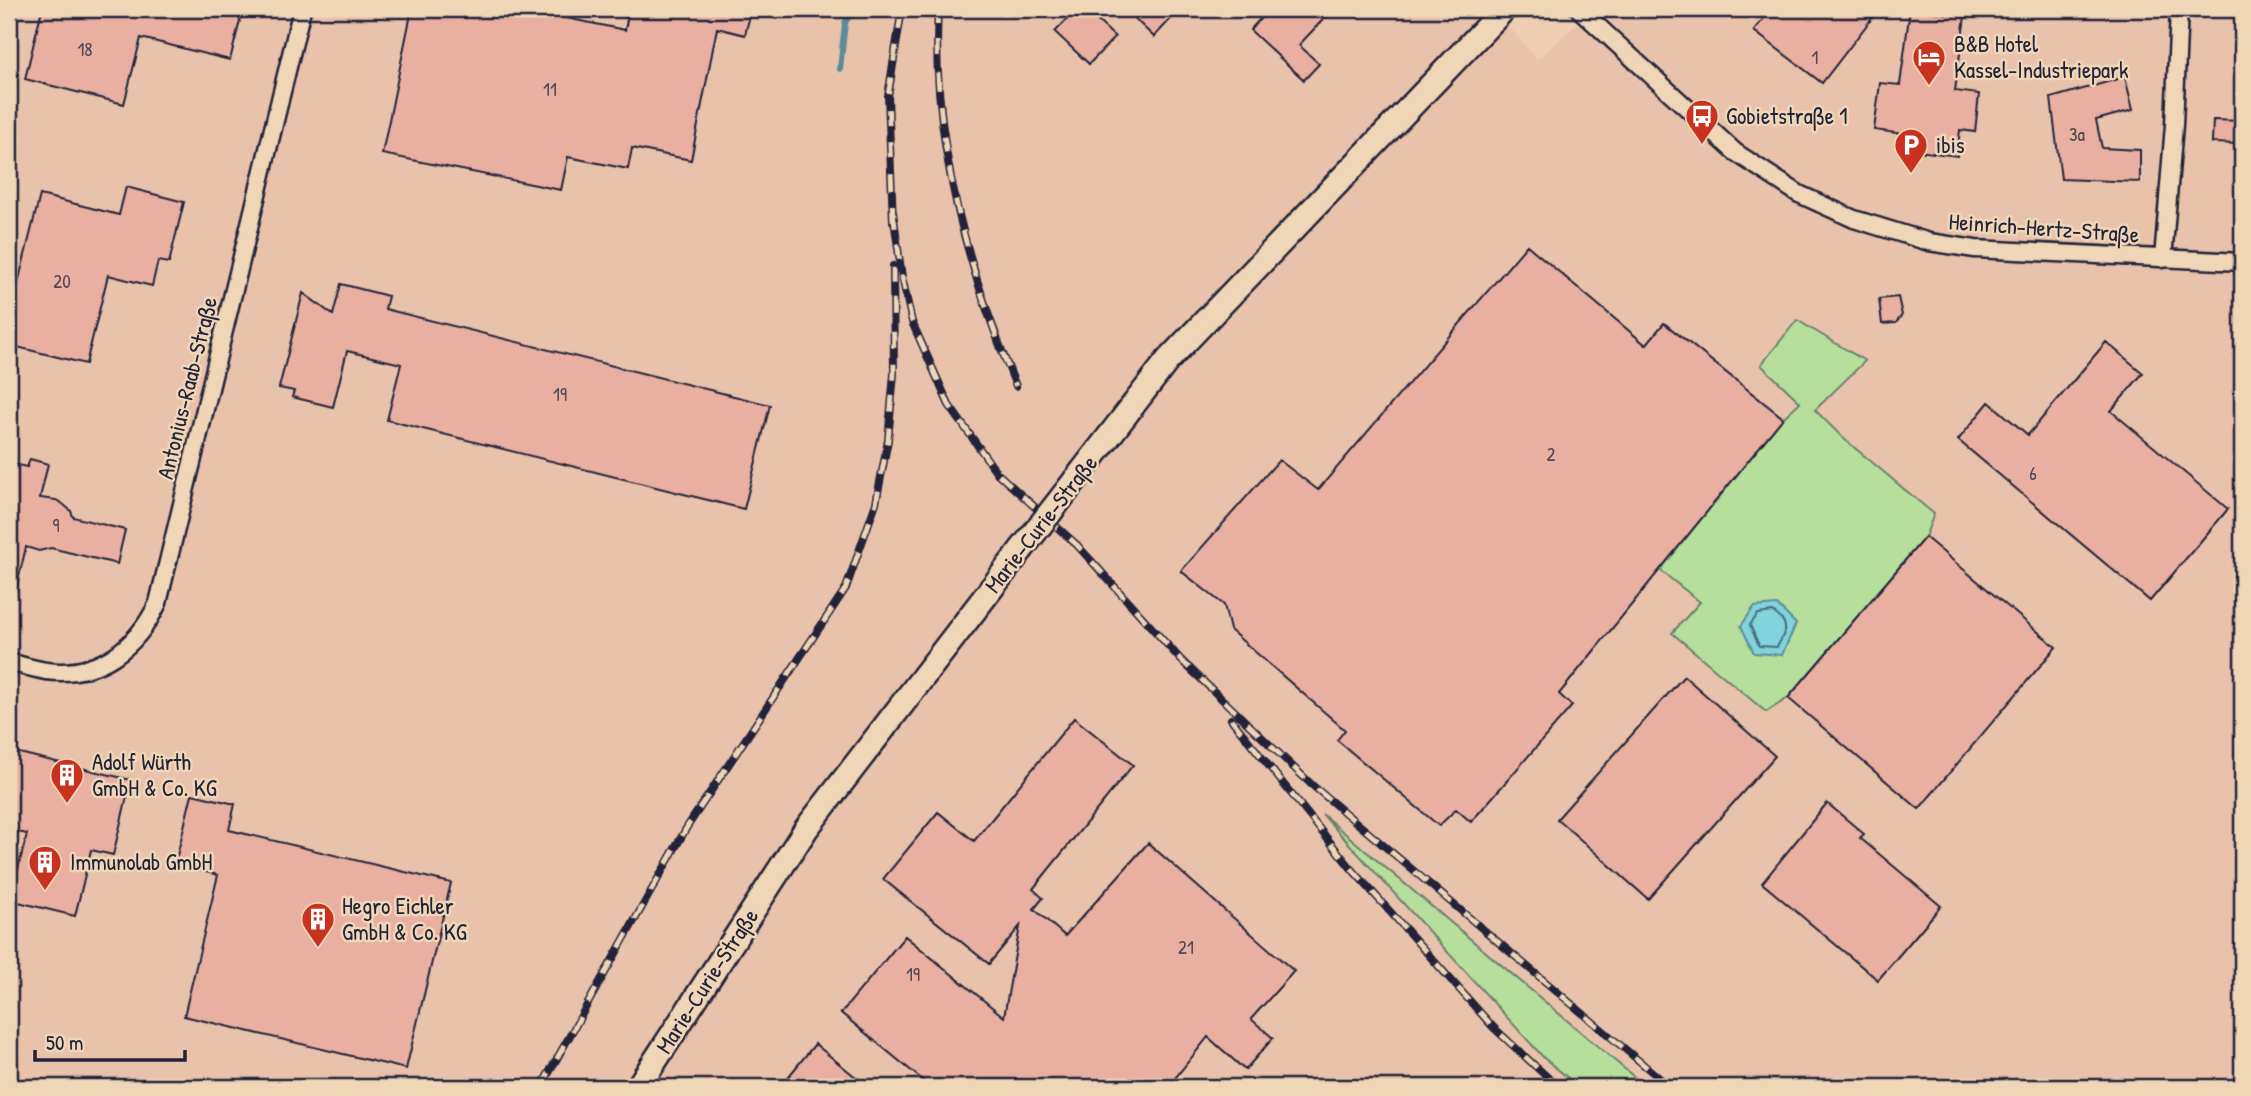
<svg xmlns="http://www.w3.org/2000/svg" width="2251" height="1096" font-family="'Patrick Hand',sans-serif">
	<rect width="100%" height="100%" fill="#edceb2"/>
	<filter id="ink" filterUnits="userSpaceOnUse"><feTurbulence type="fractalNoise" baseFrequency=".0143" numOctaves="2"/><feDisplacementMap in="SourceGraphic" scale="14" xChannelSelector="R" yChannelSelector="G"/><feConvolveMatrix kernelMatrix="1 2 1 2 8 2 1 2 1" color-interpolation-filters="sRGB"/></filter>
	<g filter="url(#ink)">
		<!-- built -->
		<path fill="#e8c2ab" d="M9,9h1485l43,51 57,-51h648v1078h-2233z"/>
		<!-- green -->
		<path fill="#b6df9c" stroke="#6c806c" stroke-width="2" d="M1797,320l68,41 -50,49 28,28 91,76 -9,23 -137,161 -22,14 -94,-79 28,-31 -40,-32 123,-152 17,-16 -39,-37z
			M1322,814l324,273h-67l-35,-29z"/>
		<!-- water -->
		<path fill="#82d3db" stroke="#5c8c9b" stroke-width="2" d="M1777,605l19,19 -14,31 -28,-2 -13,-27 13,-19z"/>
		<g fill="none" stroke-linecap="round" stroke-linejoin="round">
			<!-- shore -->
			<path stroke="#48697b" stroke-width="2" d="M1773,612c17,12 14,18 4,35l-18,-1 -9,-21 8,-11z"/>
			<!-- stream -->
			<path stroke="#5c8c9b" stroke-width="6" d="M840,69l5,-46 8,-14"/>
		</g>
		<!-- building -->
		<path fill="#e9b0a1" stroke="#22223b" stroke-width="2" d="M42,9h201l-13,51 -89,-22 -17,66 -99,-25z
			M412,9h110l103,21 4,-21h96l25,6 -5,20 -28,-7 -26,132 -59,-12 -4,21 -60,-12 -7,33 -179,-36z
			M1077,9h8l30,28 -26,27 -34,-32z
			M1144,9h36l-26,28 -19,-18z
			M1269,9h64l-34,36 20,19 -15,16 -54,-50z
			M1771,9h108l-57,74 -68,-52z
			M1910,9l55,7 -10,75 24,3 -4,38 -15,-2 -3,26 -48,-6 2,-15 -37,-5 6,-47 20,2z
			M2125,77l8,33 -37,10 6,28 38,2v32l-79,-3 -10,-81z
			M2213,120l29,1v23l-30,-1z
			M126,187l58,15 -15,61 -11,-2 -6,25 -44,-11 -22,89 -77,-19v-26l31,-124 79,20z
			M1527,245l119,100 18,-22 119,95 -224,276 13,12 -101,116 -15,-13 -17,17 -102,-86 8,-10 -115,-100 -6,-25 -43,-34 98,-111 39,30z
			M341,284l47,12 -3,13 385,96 -26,104 -357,-89 14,-56 -54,-13 -14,56 -41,-10 2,-6 -15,-3 24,-95 30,22z
			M1898,297l4,18 -6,8 -14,1 -3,-25z
			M2106,342l37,31 -32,38 117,98 -78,92 -192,-161 31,-38 39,33z
			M30,459l18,5 -8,34 16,2 7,4 8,7 2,6 52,13 -8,34 -66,-16 -12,3 -13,-4 -11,47 -6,-1v-130l18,4z
			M1925,537l131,110 -137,162 -131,-111z
			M1684,676l91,80 -127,143 -91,-80z
			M1074,718l59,47 -100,124 10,9 -9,11 31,27 83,-93 146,128 -43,48 22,19 -28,32 -37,-33 -40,50h-237l-90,-74 64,-77 99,81 16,-91 -31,38 -106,-85 55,-67 36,29z
			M11,751l120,29 -18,75 -22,-5 -16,66 -65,-16 17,-66 -18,-4v-71z
			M192,794l43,10 -6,26 222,53 -45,186 -222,-53 34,-141 -43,-11z
			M1827,803l37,31 -4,4 81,68 -63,74 -116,-97z
			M815,1044l53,43h-88z"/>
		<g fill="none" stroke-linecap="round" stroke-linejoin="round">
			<defs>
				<path id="minor" d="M1579,9l156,143 64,42 55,25 75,23 46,7 267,13
					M2163,259l11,-134 5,-116
					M9,662c12,3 25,7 37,9 53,7 91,-24 112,-68l144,-594"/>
				<path id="secondary" d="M1076,479l92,-119 336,-351
					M638,1087l168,-258 215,-279"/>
			</defs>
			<!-- minor casing -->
			<use href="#minor" stroke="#22223b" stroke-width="21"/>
			<!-- secondary casing -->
			<use href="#secondary" stroke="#22223b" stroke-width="28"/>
			<!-- minor -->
			<use href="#minor" stroke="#eed6b6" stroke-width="16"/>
			<!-- secondary -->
			<use href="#secondary" stroke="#eed6b6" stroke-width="23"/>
			<defs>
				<path id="rail" d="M938,9c-7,127 29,260 78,377
					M893,212l9,65 10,45 37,83 48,68 80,72 104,115 131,125 358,302
					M893,221l-5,-125 14,-87
					M1231,719l120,149 51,57 91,102 65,60
					M541,1087l146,-260 159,-239 30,-85 12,-63 6,-66 -1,-108"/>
			</defs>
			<!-- rail casing -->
			<use href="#rail" stroke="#22223b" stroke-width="8"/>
			<!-- rail -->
			<use href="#rail" stroke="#eed6b6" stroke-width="5" stroke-dasharray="16" stroke-linecap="butt"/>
			<defs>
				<path id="secondary-bridge" d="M1021,550l55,-71"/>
			</defs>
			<!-- secondary-bridge casing -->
			<use href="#secondary-bridge" stroke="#22223b" stroke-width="28" stroke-linecap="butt"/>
			<!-- secondary-bridge -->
			<use href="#secondary-bridge" stroke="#eed6b6" stroke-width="23"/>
		</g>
	</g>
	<!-- icons -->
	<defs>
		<symbol id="hotel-pin" viewBox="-11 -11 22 30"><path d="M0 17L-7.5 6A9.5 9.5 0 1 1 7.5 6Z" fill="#c8321e" stroke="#eed6b6"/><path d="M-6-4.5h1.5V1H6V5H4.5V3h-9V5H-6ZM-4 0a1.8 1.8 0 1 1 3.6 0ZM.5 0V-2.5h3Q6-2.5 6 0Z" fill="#fff"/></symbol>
		<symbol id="bus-pin" viewBox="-11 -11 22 30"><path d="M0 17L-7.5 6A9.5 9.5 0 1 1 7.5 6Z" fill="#c8321e" stroke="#eed6b6"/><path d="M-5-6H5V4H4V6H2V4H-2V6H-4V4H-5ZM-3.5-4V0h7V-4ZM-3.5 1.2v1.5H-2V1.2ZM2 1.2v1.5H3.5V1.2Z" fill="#fff"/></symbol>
		<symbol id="parking-pin" viewBox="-11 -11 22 30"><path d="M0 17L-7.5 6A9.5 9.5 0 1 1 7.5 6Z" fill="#c8321e" stroke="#eed6b6"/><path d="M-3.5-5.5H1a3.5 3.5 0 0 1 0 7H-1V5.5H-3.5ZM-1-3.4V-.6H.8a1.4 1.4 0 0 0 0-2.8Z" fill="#fff"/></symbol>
		<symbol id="building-pin" viewBox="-11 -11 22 30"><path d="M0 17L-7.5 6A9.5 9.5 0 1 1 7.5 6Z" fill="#c8321e" stroke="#eed6b6"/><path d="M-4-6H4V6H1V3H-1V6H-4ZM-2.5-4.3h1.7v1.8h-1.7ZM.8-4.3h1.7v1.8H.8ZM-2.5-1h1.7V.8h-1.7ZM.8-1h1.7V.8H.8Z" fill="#fff"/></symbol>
	</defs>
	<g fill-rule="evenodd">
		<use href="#hotel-pin" x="1910" y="38" width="38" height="52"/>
		<use href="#bus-pin" x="1683" y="97" width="38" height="52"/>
		<use href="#parking-pin" x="1892" y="126" width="38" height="52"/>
		<use href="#building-pin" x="48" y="756" width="38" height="52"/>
		<use href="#building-pin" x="26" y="843" width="38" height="52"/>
		<use href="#building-pin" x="299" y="900" width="38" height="52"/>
	</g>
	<g text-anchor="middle" stroke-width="5" stroke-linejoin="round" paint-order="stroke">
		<!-- number labels -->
		<g font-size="19" fill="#544654">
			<text x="85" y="56">18</text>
			<text x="1815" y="64">1</text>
			<text x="550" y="96">11</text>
			<text x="2077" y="141">3a</text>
			<text x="62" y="288">20</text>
			<text x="560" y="401">19</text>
			<text x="1551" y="461">2</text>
			<text x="2033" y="480">6</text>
			<text x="56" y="532">9</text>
			<text x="1186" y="954">21</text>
			<text x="913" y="981">19</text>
		</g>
		<!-- poi labels -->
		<g font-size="23" fill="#22223b" stroke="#eed6b6" text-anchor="start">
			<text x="1954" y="52">B&amp;B Hotel<tspan x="1954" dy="26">Kassel-Industriepark</tspan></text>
			<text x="1726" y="124">Gobietstraße 1</text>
			<text x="1936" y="153">ibis</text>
			<text x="92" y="770">Adolf Würth<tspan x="92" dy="26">GmbH &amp; Co. KG</tspan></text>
			<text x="70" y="870">Immunolab GmbH</text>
			<text x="342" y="914">Hegro Eichler<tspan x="342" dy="26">GmbH &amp; Co. KG</tspan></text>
		</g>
		<!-- street labels -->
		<g font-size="23" fill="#22223b" stroke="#eed6b6">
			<text transform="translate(2044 228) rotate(4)" y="8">Heinrich-Hertz-Straße</text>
			<text transform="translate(187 388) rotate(-76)" y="8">Antonius-Raab-Straße</text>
			<text transform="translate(1041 524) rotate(-52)" y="8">Marie-Curie-Straße</text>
			<text transform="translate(707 981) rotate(-57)" y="8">Marie-Curie-Straße</text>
		</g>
	</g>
	<!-- margin -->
	<rect width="2251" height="1096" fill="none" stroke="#eed6b6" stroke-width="35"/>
	<rect x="18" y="18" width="2216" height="1061" fill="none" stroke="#22223b" stroke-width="2.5" filter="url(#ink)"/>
	<!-- scale -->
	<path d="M35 1050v10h150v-10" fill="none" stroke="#22223b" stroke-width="3.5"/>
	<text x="46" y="1050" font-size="21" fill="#22223b" stroke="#eed6b6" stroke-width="5" paint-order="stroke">50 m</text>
</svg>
